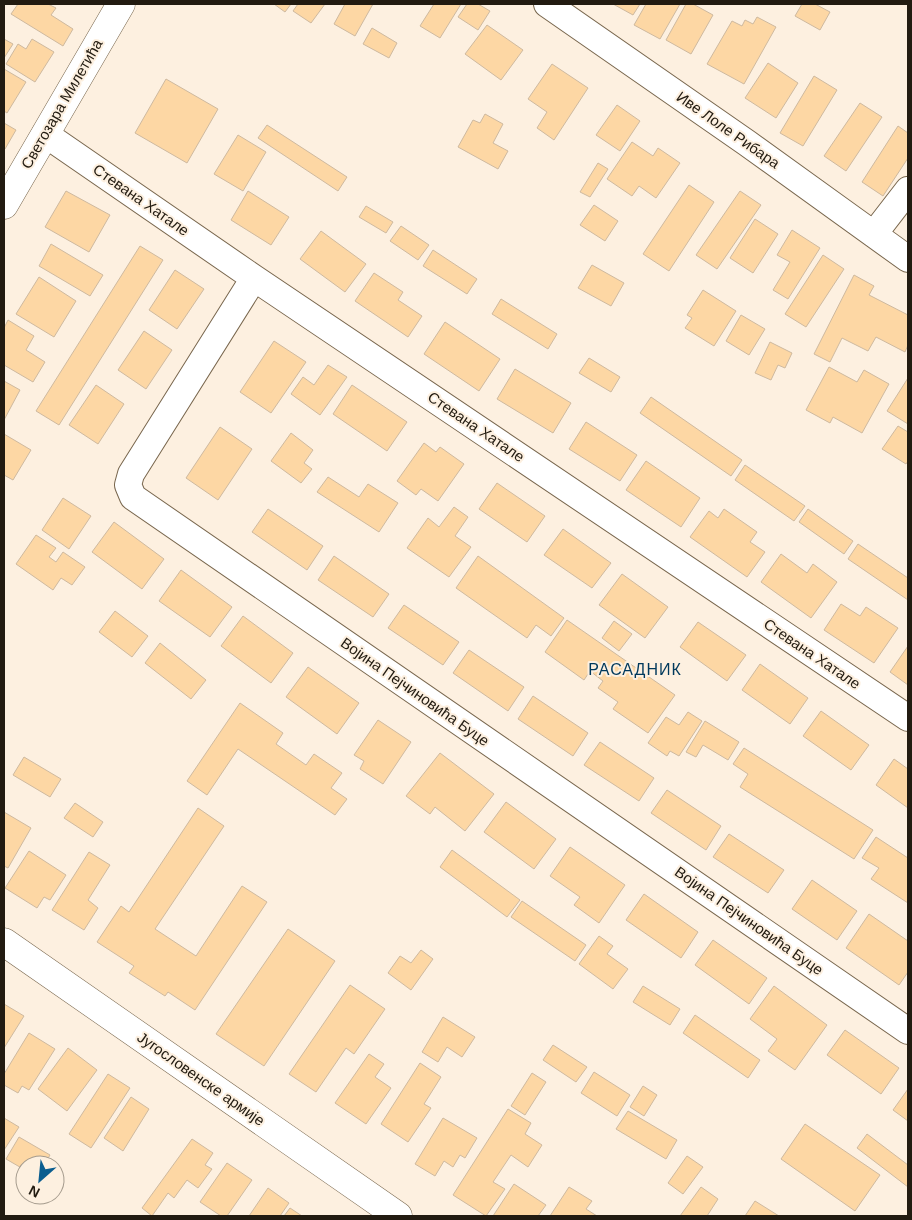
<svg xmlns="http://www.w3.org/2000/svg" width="912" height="1220" font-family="Helvetica,sans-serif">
	<rect width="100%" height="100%" fill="#fdf0e0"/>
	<!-- building -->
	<path fill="#fdd7a4" stroke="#ceb99f" d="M18,4h30l8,4 -5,7 22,14 -10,17 -52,-32z
		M274,4h17l-6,8z
		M298,4h27l-14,19 -18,-12z
		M345,4h28l-18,32 -21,-12z
		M434,4h27l-21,34 -20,-12z
		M467,4h11l12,7 -12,19 -20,-13z
		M613,4h27l-7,11z
		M646,4h34l-20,35 -26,-14z
		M686,4h7l20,11 -22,39 -25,-14z
		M802,4h13l15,8 -10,18 -25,-14z
		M757,17l19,10 -32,57 -37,-20 25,-43 10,5 3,-6 8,4z
		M487,25l36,25 -22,30 -36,-26z
		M372,28l25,15 -8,15 -26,-14z
		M4,39l9,5 -9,14z
		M32,39l22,13 -19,30 -29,-18 12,-20 8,5z
		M768,63l30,20 -22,35 -31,-20z
		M552,64l36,24 -34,52 -17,-12 10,-16 -19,-13z
		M4,69l22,13 -19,31 -3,-2z
		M814,76l23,14 -34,56 -23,-13z
		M166,79l52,30 -31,54 -52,-30z
		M860,103l22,14 -36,54 -22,-15z
		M617,105l23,16 -20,30 -24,-16z
		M485,114l18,10 -10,19 15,8 -10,18 -40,-22 15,-27 7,3z
		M4,123l12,7 -11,19h-1z
		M267,125l80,52 -9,14 -80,-53z
		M898,126l10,7v25l-25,38 -21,-14z
		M238,135l28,17 -23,39 -29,-17z
		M632,142l21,14 5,-8 22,15 -24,35 -17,-12 -7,10 -25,-17z
		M598,163l10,6 -18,28 -10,-5z
		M689,185l25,17 -45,69 -26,-17z
		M66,191l44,24 -21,37 -44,-25z
		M248,191l41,26 -18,28 -40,-25z
		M740,191l21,14 -44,64 -21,-14z
		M594,205l24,16 -13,20 -25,-16z
		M366,206l27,16 -7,11 -27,-16z
		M755,219l23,15 -25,39 -23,-15z
		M401,226l28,19 -11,15 -28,-19z
		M792,230l28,18 -32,51 -15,-9 17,-28 -13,-7z
		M321,231l45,33 -21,28 -45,-33z
		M51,244l52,31 -13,21 -51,-30z
		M140,246l23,14 -104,165 -23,-14z
		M433,250l44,29 -10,15 -44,-28z
		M823,255l21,14 -38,58 -21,-13z
		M592,265l32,18 -13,23 -33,-18z
		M175,270l29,19 -27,40 -28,-19z
		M374,273l29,19 -5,8 24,16 -14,21 -53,-36z
		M854,275l20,11 -5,9 39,20v30l-3,7 -29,-15 -8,14 -26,-13 -12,24 -16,-8z
		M39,277l37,24 -22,36 -38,-23z
		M703,290l33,21 -22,35 -29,-18 7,-10 -5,-3z
		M501,299l56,35 -9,15 -56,-35z
		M741,315l24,14 -16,26 -23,-14z
		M8,320l26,16 -8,14 19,12 -12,20 -29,-17v-37z
		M445,322l55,37 -21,32 -55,-37z
		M144,331l28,19 -26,39 -28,-19z
		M274,341l32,21 -35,51 -31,-21z
		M770,342l22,11 -7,15 -7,-3 -7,15 -16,-7z
		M589,358l31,19 -9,15 -32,-19z
		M328,365l19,12 -27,38 -29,-21 12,-17 11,8z
		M829,367l28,15 7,-12 25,14 -27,49 -29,-16 -3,6 -24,-13z
		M515,369l56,34 -18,30 -56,-34z
		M908,378v46l-21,-13z
		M4,381l16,9 -16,30z
		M96,385l28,19 -26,40 -29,-19z
		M352,385l55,37 -20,29 -54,-37z
		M651,397l91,63 -11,16 -91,-63z
		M586,422l51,33 -17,26 -51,-32z
		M898,426l10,6v29l-2,3 -24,-15z
		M220,427l32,22 -34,51 -32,-22z
		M291,433l22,17 -9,13 8,6 -11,14 -30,-22z
		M4,434l27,16 -18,30 -9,-5z
		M424,443l12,9 4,-5 24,17 -26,37 -17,-12 -5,6 -19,-14z
		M646,461l54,37 -19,29 -55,-37z
		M745,465l60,41 -11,15 -59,-41z
		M328,477l31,20 9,-13 30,19 -19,29 -62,-40z
		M497,483l48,33 -18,26 -48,-33z
		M63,498l28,18 -22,33 -27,-19z
		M454,507l14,10 -13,19 16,11 -22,30 -42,-29 21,-30 11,9z
		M268,509l55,37 -16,24 -55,-38z
		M724,509l33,23 -7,10 15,10 -18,25 -57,-40 19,-26 9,7z
		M808,509l45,32 -9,13 -45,-32z
		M114,522l50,37 -22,30 -50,-37z
		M563,529l48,34 -19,25 -48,-33z
		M36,535l20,13 -7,9 7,5 7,-10 22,15 -13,18 -11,-7 -8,12 -37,-26z
		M858,544l50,34v22l-60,-41z
		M781,554l26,19 6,-9 24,18 -26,36 -50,-36z
		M334,556l55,38 -16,23 -55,-37z
		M478,556l86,62 -13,18 -15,-11 -9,13 -71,-50z
		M181,570l51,37 -22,30 -51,-36z
		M622,574l46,33 -23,31 -46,-33z
		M841,604l19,12 6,-9 32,21 -24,35 -50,-33z
		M404,605l55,37 -16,23 -55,-37z
		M115,611l33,25 -16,21 -33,-25z
		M243,616l50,37 -22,30 -50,-37z
		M567,620l108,75 -27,38 -35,-24 5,-7 -20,-14 5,-7 -13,-10 -6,9 -39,-28z
		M614,621l18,13 -13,17 -17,-13z
		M698,622l48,33 -19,26 -47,-34z
		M160,643l46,37 -15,19 -46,-36z
		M908,646v39l-18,-13z
		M469,650l55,37 -16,24 -55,-38z
		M760,664l48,34 -18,26 -48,-34z
		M308,667l51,36 -22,31 -51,-37z
		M533,696l55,37 -15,23 -55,-37z
		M240,703l43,30 -7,11 30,21 8,-11 28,19 -11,15 16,11 -12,16 -97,-66 -31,46 -20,-14z
		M821,711l48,34 -18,25 -48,-34z
		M688,712l14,9 -23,35 -9,-5 -3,5 -19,-13 18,-26 13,8z
		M378,720l33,22 -28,42 -23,-15 4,-8 -10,-6z
		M705,721l34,21 -11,18 -25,-15 -7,12 -10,-5z
		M600,742l54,36 -15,23 -55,-36z
		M744,748l129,82 -19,29 -114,-72 8,-13 -15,-10z
		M440,753l54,41 -29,37 -30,-24 -5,7 -24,-18z
		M24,757l37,22 -11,18 -37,-22z
		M894,759l14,10v39l-32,-23z
		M667,790l54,36 -15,24 -55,-37z
		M506,802l50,37 -22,30 -50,-37z
		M75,803l28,19 -10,15 -29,-19z
		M198,808l26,18 -69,103 41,27 46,-70 25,16 -72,108 -27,-18 -3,4 -36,-23 5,-7 -37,-24 24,-36 8,6z
		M4,812l27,16 -23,40 -4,-2z
		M729,834l55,36 -16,23 -55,-36z
		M876,837l32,21v45l-37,-24 8,-11 -17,-10z
		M570,847l55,38 -26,38 -25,-18 6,-8 -30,-21z
		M452,850l68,50 -13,17 -67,-50z
		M29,851l37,24 -16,25 -6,-3 -7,11 -32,-20z
		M89,852l21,13 -22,35 10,8 -14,22 -32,-20z
		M812,880l45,31 -20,29 -45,-31z
		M644,894l54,38 -17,26 -55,-38z
		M522,901l64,44 -11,16 -64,-44z
		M869,914l39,27v31l-9,13 -53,-37z
		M288,929l47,32 -71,105 -48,-32z
		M599,936l14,10 -6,8 21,15 -15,20 -34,-25z
		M713,940l54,38 -18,26 -54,-39z
		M421,950l12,9 -22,31 -23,-17 12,-17 11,7z
		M350,985l35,24 -31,45 -8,-6 -30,44 -27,-18z
		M643,986l37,23 -10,16 -37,-23z
		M774,986l53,39 -32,45 -27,-19 9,-12 -27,-20z
		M4,1004l20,12 -20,32z
		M695,1015l65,45 -12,18 -65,-45z
		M443,1017l32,20 -13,20 -15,-10 -9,15 -16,-10z
		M845,1030l54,38 -18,26 -54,-39z
		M29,1033l26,16 -26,41 -7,-4 -4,7 -14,-8v-11z
		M553,1045l34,22 -11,15 -33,-22z
		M68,1048l29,22 -30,41 -29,-22z
		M369,1054l15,10 -9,13 16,11 -25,36 -31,-21z
		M420,1063l21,14 -17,27 7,4 -23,34 -27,-18z
		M594,1072l36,23 -13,21 -36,-23z
		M532,1073l14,9 -21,33 -14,-9z
		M108,1074l22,14 -39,60 -22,-14z
		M643,1086l14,9 -13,21 -14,-9z
		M908,1089v32l-15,-11z
		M131,1097l18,12 -26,42 -19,-13z
		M508,1109l23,14 -6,11 17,11 -14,22 -17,-12 -18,27 12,7 -19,27 -33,-21z
		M628,1111l49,29 -11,19 -50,-30z
		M4,1118l15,9 -15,23z
		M443,1118l34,20 -12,20 -5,-3 -7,12 -9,-6 -9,15 -20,-12z
		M805,1124l75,51 -25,36 -74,-52z
		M867,1134l41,31v22l-51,-39z
		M19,1137l31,18 -6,10h-19v5l-19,-11z
		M192,1139l21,14 -8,12 7,4 -14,19 -11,-8 -13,18 -6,-5 -16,23 -10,-8z
		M687,1156l16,11 -20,27 -15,-11z
		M227,1163l25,17 -25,36h-6l-21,-14z
		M514,1184l32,21 -8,11h-45z
		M569,1187l23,14 -6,8 11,7h-47z
		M701,1187l17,12 -11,17h-27z
		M268,1188l21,15 -9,13h-31z
		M755,1201l24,15h-34z
		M290,1208l12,8h-18z"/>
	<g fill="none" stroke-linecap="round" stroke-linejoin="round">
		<defs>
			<path id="minor" d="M547,4l200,139 161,116
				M45,134l209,144 654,440
				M874,234l34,-44
				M254,278l-123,196 -3,11 5,12 775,534"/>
			<path id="tertiary" d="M4,942l394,274"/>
			<path id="secondary" d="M4,205l117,-201"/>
		</defs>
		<!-- minor casing -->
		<use href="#minor" stroke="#78664d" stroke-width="28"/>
		<!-- tertiary casing -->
		<use href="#tertiary" stroke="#78664d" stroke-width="29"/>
		<!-- secondary casing -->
		<use href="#secondary" stroke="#78664d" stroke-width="29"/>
		<!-- minor -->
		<use href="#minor" stroke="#fff" stroke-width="26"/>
		<!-- tertiary -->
		<use href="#tertiary" stroke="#fff" stroke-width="28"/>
		<!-- secondary -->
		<use href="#secondary" stroke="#fff" stroke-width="28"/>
	</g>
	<g text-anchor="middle" stroke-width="4" stroke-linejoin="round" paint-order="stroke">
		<!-- street labels -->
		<g font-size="15" fill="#221b11" stroke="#fdf0e0">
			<text transform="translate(62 104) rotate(-60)" y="5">Светозара Милетића</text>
			<text transform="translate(728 130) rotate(35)" y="5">Иве Лоле Рибара</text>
			<text transform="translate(141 200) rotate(35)" y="5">Стевана Хатале</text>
			<text transform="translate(476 427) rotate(34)" y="5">Стевана Хатале</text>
			<text transform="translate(812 654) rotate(34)" y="5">Стевана Хатале</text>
			<text transform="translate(415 692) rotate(35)" y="5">Војина Пејчиновића Буце</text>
			<text transform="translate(749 921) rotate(35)" y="5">Војина Пејчиновића Буце</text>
			<text transform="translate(201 1079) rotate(35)" y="5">Југословенске армије</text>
		</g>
		<!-- neighbourhood labels -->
		<g font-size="16" letter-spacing="1" fill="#01395c" stroke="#fdf0e0">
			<text x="635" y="675">РАСАДНИК</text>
		</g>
	</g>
	<!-- border -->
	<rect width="912" height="1220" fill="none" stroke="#221b11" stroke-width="10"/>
	<!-- north arrow -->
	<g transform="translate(40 1180) rotate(207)"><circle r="24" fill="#fdf0e0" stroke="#a59b8d"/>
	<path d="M0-4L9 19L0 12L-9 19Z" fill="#0a5d8f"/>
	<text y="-8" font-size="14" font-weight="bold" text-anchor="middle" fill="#221b11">N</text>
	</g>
</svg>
